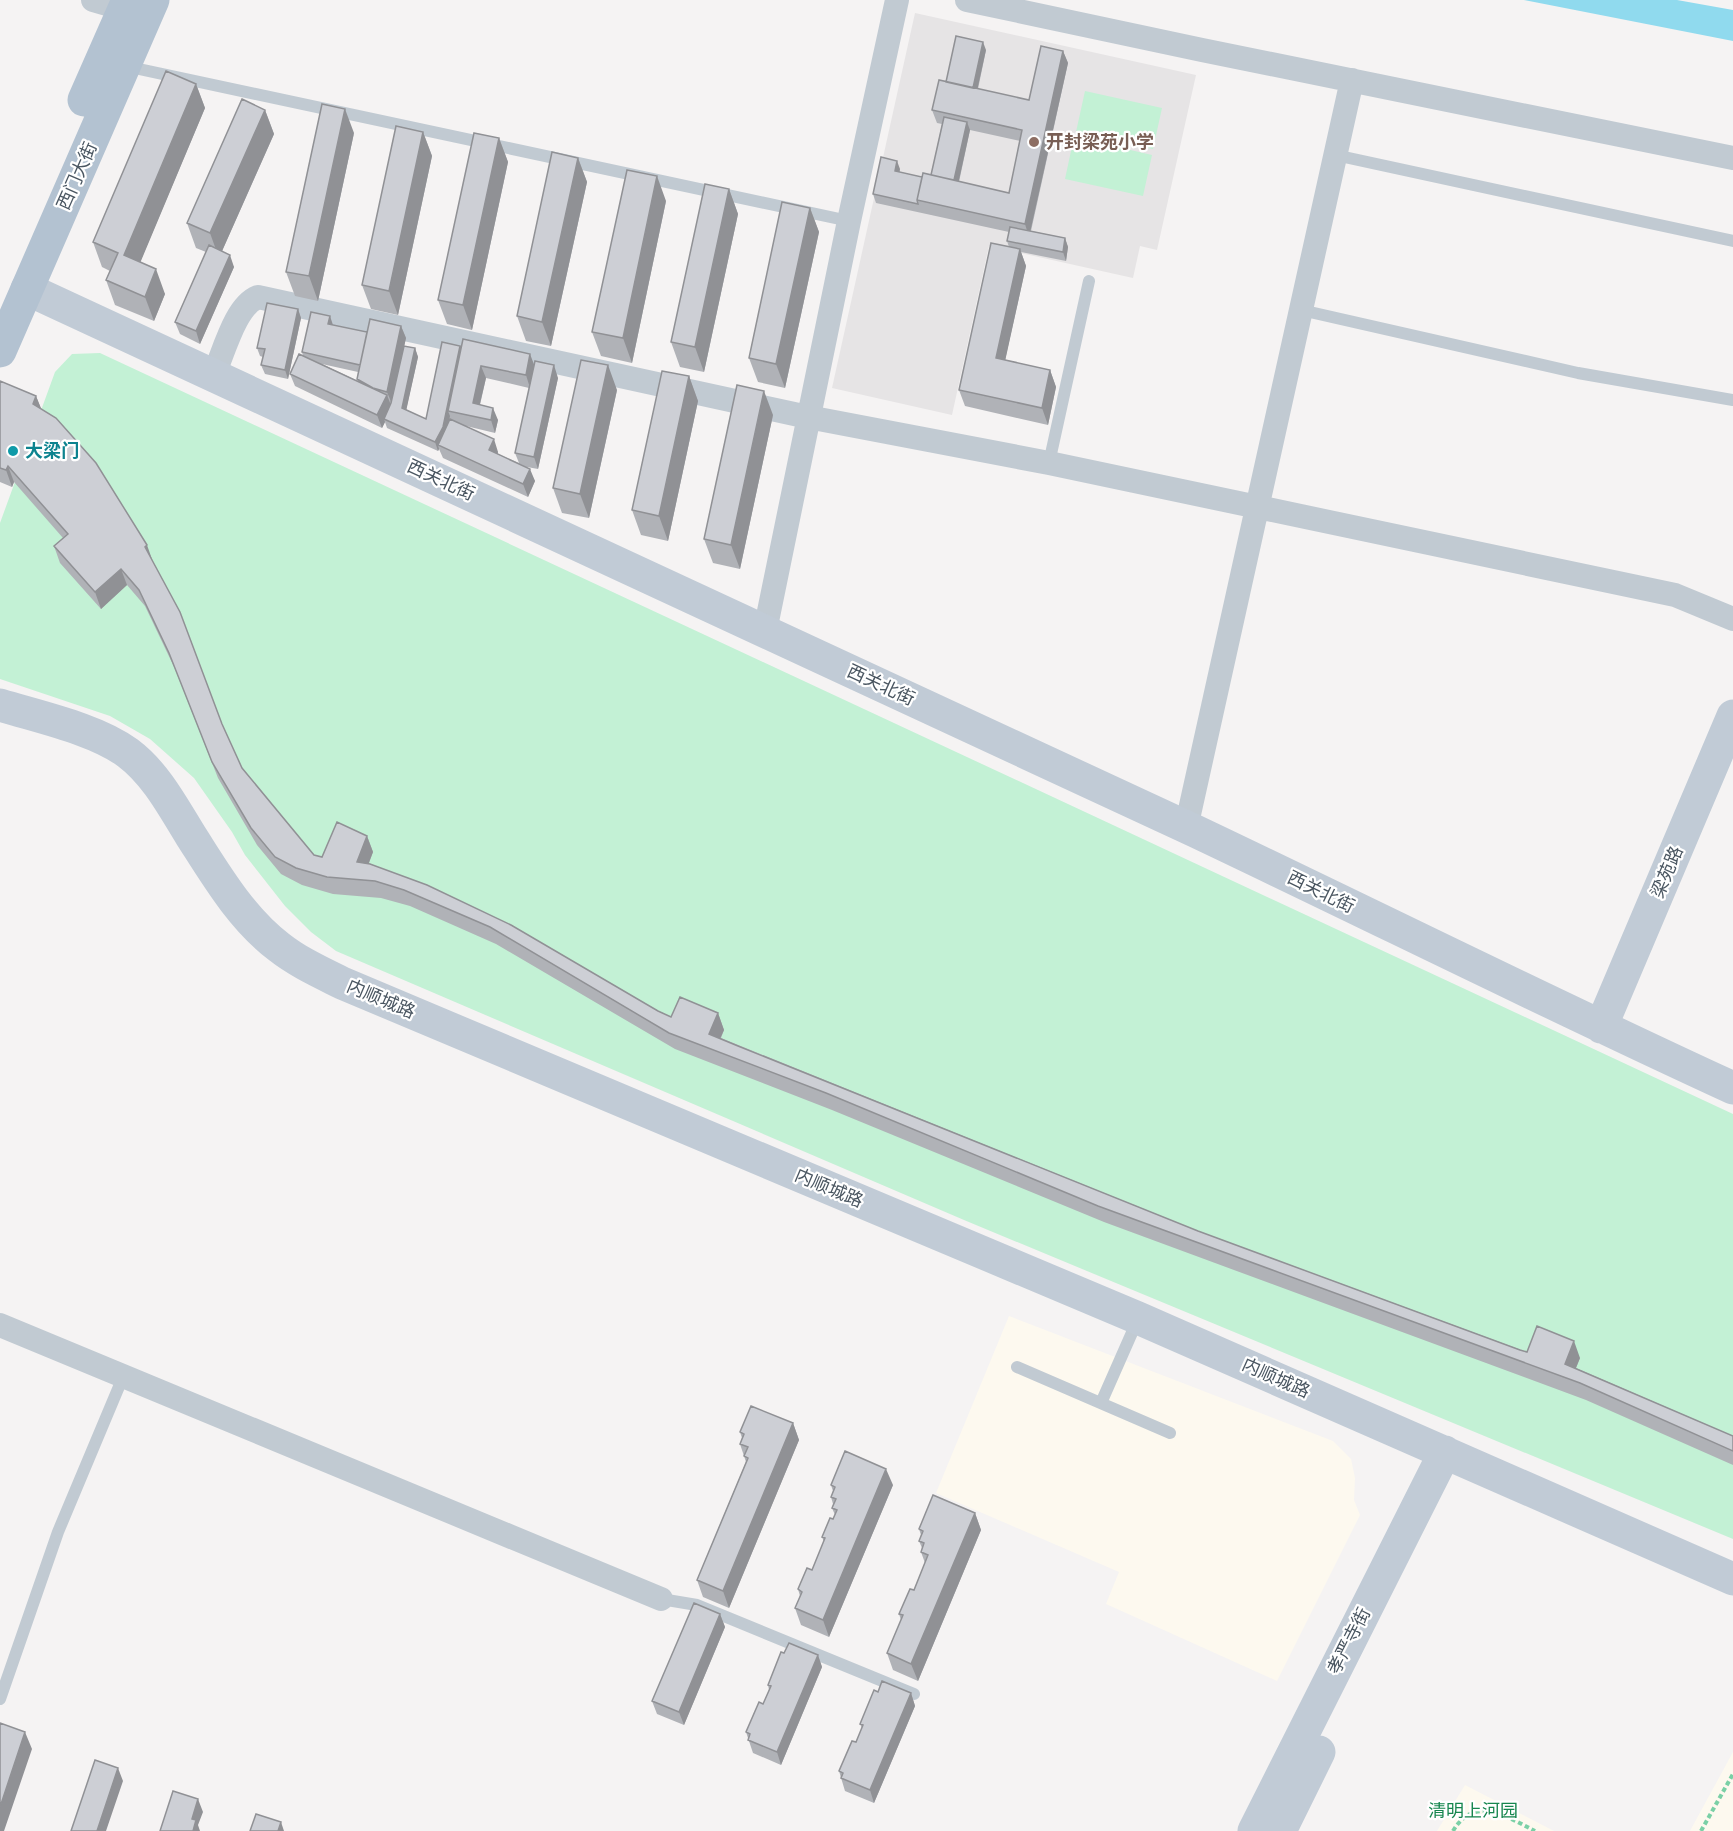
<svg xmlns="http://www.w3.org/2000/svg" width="1733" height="1831" font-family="Raleway,'Noto Sans SC',sans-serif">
	<rect width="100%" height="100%" fill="#f5f3f3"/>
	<!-- commercial -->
	<path fill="#fdf9ef" d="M1009,1316l324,125 18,18 4,19 -1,22 6,15 -83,166 -171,-77 13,-32 -183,-79z
		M1733,1752v79h-43z
		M1465,1785l89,46h-117z"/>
	<!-- education -->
	<path fill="#e6e4e5" d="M915,13l281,62 -39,175 -17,-4 -7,32 -144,-32 -37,169 -120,-27z"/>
	<!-- green -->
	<path fill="#c3f1d5" d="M1085,91l77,17 -9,41 -77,-17z
		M1074,137l78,18 -9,41 -78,-17z
		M100,353l1633,761v425l-769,-319 -628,-269 -25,-19 -26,-26 -40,-51 -13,-23 -38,-54 -44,-39 -40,-23 -110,-37v-156l55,-151 17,-18z"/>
	<!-- water -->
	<path fill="#90daee" d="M1524,0h153l56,10v31z"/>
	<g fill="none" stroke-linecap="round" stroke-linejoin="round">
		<!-- path -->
		<path stroke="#7ad0a6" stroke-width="4" stroke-dasharray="4.5 3" stroke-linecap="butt" d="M1453,1831c22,-37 54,-14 82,0
			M1701,1831l32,-57"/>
		<!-- lane -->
		<path stroke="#c1cad2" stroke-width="12" d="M125,66l724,155
			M1335,155l398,86
			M1301,310l277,63 155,27
			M1049,463l40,-182
			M1017,1367l153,66
			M1101,1403l37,-84
			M661,1599l36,6 217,89
			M0,1699l58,-167 65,-155"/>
		<!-- street -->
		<path stroke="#c1cad2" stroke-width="24" d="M93,0l31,9
			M967,0l235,50 531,108
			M214,374c10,-22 21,-68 44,-77l550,120 241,46 626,132 58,24
			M765,631l84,-410 48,-221
			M1186,828l166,-748
			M0,1325l661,274"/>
		<!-- secondary -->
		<path stroke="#c1cbd6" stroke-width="33" d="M27,289c390,178 779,359 1168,542 179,85 357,174 538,257
			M0,705c39,12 96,24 128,48 28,21 45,54 63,83 25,39 50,82 88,111 19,15 41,25 63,36l796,335 595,261
			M1601,1027l132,-311
			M1254,1831l191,-379
			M1280,1831l39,-79"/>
		<!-- primary -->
		<path stroke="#b3c2d1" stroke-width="33" d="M84,100l44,-100
			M0,351l153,-351"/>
	</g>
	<!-- wall -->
	<path fill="#b0b2b7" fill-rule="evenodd" d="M986,50l-8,39 51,11 34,-49 5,12 -37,168 34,7 3,9 -2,14 -45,-9 5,14 -21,94 45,10 6,17 -8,38 -83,-19 -6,-16 50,-143 -2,-6 2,-9 -133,-29 -3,-9 27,-25 -1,3 23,5 9,-2 11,-51 -5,-1 -5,-13 14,-28zM970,130l50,11 -11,52 -50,-11z
		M196,84l9,24 -65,154 25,32 -11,27 -39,-16 -9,-25 4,-9 -8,-4 -9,-25z
		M265,110l9,24 -52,117 12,16 -34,77 -20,-10 -5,-12 31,-70 -10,-4 -9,-25z
		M423,132l9,24 -34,159 -27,-6 -9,-24z
		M354,133l-36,168 -23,-5 -9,-24z
		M499,138l9,24 -36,168 -25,-6 -9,-24z
		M578,158l9,24 -36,164 -25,-5 -9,-25z
		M729,189l9,25 -34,158 -24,-5 -9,-25z
		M666,201l-34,162 -31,-7 -9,-24z
		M810,208l9,24 -34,156 -27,-6 -9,-24z
		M298,309l3,9 -13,61 -23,-5 -4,-9 2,-8 -3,-1 -3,-8z
		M333,325l34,7 34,-6 5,12 -2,8 11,2 3,9 -12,53 20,9 34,-73 1,3 73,16 24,13 -20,91 -11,-2 8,14 -7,16 -85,-39 -4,-9 -1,2 -51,-23 -2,-6 -3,6 -87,-42 -5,-12 13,-18 -1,-4zM322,364l36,8 -1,7 1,2zM486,378l43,10 -14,65 4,10 -21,-9v-2l-32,-26 29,7 3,-13 -18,-15z
		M689,376l9,25 -30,140 -27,-6 -9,-25z
		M0,381l36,15 5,13 112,153 69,162 20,44 72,87 8,2 45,-21 6,16 -4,11 289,148 13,6 47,-4 6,17 -3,8 477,193 329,121 53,6 -4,10 157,68v29l-147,-65 -482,-178 -272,-112 -157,-61 -179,-105 -86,-38 -29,-8 -48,-4 -31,-9 -21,-11 -24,-29 -39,-67 -43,-109 -30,-63 -18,-21 -26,24 -41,-46 -6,-17 9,-8 -49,-56 -2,5 -12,-5z
		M617,390l-28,128 -27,-5 -9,-25z
		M773,415l-33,154 -27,-6 -9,-24z
		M793,1423l6,17 -70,168 -26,-11 -6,-17 49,-118 -6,-18 2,-6 -2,-6z
		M831,1485h62l-64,152 -28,-12 -6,-17 5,-12 -2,-7 14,-19 12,-28 -2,-5 13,-22 -3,-7 1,-4 -2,-7 2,-6z
		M975,1513l6,17 -63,151 -25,-11 -6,-17 14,-33 -2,-6 15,-24 11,-27 -4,-11 1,-4 -3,-7 2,-6 -2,-6z
		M720,1614l5,13 -41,98 -27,-11 -5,-13z
		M784,1653l34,2 4,12 -41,98 -28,-12 -7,-21 17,-28 6,-14 -1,-5z
		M878,1692l33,1 4,13 -41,97 -29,-12 -6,-20 17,-29 6,-14 -2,-4z"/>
	<!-- shaded-wall -->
	<path fill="#909195" d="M983,42l3,8 -11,50 -3,-9z
		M1063,51l5,12 -39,174 -4,-13z
		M196,84l9,24 -72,172 -9,-25z
		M345,109l9,24 -36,168 -9,-25z
		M265,110l9,24 -55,124 -9,-25z
		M967,122l3,8 -13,59 -3,-9z
		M423,132l9,24 -34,159 -9,-24z
		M499,138l9,24 -36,168 -9,-25z
		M578,158l9,24 -36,164 -9,-24z
		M897,161l3,8 -2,11 -3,-9z
		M657,176l9,25 -34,162 -9,-25z
		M729,189l9,25 -34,158 -9,-25z
		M810,208l9,24 -34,156 -9,-24z
		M1065,238l3,9 -2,14 -3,-9z
		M1020,249l6,17 -24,109 -6,-17z
		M230,255l4,12 -34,77 -4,-13z
		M156,269l9,25 -11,27 -9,-24z
		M298,309l3,9 -13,61 -3,-9z
		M330,316l3,9 -5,-1z
		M401,326l5,12 -14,66 -5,-12z
		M460,346l3,8 -15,57 2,5 -4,19 -8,10 1,4 -1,2 -3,-9z
		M415,348l3,9 -13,59 -3,-8z
		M530,354l5,13 -5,21 -4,-13z
		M554,365l4,13 -20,91 -4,-12z
		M608,365l9,25 -28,128 -9,-24z
		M481,366l5,12 -9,38 -4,-13z
		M1050,370l6,17 -8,38 -6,-17z
		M689,376l9,25 -30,140 -9,-25z
		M764,391l9,24 -33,154 -9,-24z
		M387,395l5,13 -8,11 1,3 -3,6 -5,-13z
		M36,396l7,17 -10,-9z
		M493,408l5,12 -3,13 -4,-13z
		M494,439l4,13 -4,10 -5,-12z
		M8,466l6,16 -2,5 -6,-17z
		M530,469l5,12 -7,16 -5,-13z
		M147,545l6,17 -2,2 -6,-17z
		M121,569l6,16 -26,24 -6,-17z
		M367,836l6,16 -10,26 -6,-16z
		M718,1013l6,17 -9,20 -6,-16z
		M1574,1341l6,17 -9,22 -6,-16z
		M793,1423l6,17 -70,168 -6,-17z
		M886,1469l7,16 -64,152 -6,-17z
		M975,1513l6,17 -63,151 -7,-17z
		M720,1614l5,13 -41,98 -5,-13z
		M818,1655l4,12 -41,98 -4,-13z
		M911,1693l4,13 -41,97 -4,-13z
		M25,1732l7,17 -28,82h-4v-24z
		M118,1768l5,13 -17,50h-9z
		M198,1799l5,13 -5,13 2,6h-7l-1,-12z
		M281,1822l3,9h-6z"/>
	<!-- building -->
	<path fill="#cdcfd5" stroke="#909195" stroke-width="1.5" d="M956,36l27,6 -10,46 -27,-6z
		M1041,46l22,5 -38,173 -108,-24 6,-27 86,20 13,-63 -90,-20 7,-30 90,20z
		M166,71l30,13 -72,171 32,14 -11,28 -39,-17 12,-27 -25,-11z
		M242,99l23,11 -55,123 -23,-10z
		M322,104l23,5 -36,167 -23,-4z
		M944,117l23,5 -13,58 -23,-5z
		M396,126l27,6 -34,159 -27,-6z
		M474,133l25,5 -36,167 -25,-5z
		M552,152l26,6 -36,164 -25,-6z
		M881,157l16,4 -2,10 27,6 -5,23 1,4 -45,-10z
		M627,170l30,6 -34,162 -31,-6z
		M705,184l24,5 -34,158 -24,-5z
		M782,202l28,6 -34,156 -27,-6z
		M1010,227l55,11 -2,14 -56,-11z
		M991,243l29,6 -24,109 54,12 -8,38 -83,-18z
		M209,245l21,10 -34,76 -21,-9z
		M267,303l31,6 -13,61 -24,-5 4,-16 -8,-1z
		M311,312l19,4 -2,8 39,8 -7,33 -58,-13z
		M370,319l31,7 -14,66 -14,-4 -16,-9z
		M463,339l67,15 -4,21 -45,-9 -8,37 20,5 -2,12 -43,-9z
		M442,342l18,4 -17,81 -8,15 -51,-23 7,-16 13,-57 11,2 -13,60 24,11z
		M299,354l88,41 -10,20 -87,-41z
		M581,360l27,5 -28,129 -27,-6z
		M535,361l19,4 -20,92 -19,-4z
		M662,371l27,5 -30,140 -27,-6z
		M0,381l36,15 -3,8 23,14 40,45 51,82 -2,2 35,65 42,112 20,44 72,87 8,2 15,-35 30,14 -10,26 13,2 57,21 84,40 147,86 13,6 9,-20 38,16 -9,21 29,12 460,185 322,119 7,2 10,-26 37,15 -9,23 168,72v15l-153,-68 -482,-177 -272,-113 -157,-60 -179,-106 -86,-37 -29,-9 -48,-4 -31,-9 -21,-11 -24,-29 -39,-66 -43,-109 -30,-63 -18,-21 -26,23 -41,-46 14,-12 -60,-68 -2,4 -6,-2z
		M737,385l27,6 -33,154 -27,-6z
		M450,419l44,20 -5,11 41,19 -7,15 -85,-39z
		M751,1406l42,17 -70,168 -26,-11 51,-122 -4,-2 4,-9 -8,-3 4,-10 -4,-2z
		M845,1451l41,18 -63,151 -28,-12 7,-16 -4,-3 9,-21 5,2 13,-32 -3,-1 8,-19 3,1 4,-9 -5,-2 4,-9 -5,-2 4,-10 -4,-2z
		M933,1495l42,18 -64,151 -24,-11 16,-38 -4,-1 11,-25 4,1 14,-35 -7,-3 3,-9 -5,-2 4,-10 -4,-2z
		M694,1603l26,11 -41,98 -27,-11z
		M789,1643l29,12 -41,97 -29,-12 2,-6 -4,-2 13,-30 4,2 8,-18 -3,-1 13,-33 3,1z
		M882,1681l29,12 -41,97 -29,-12 2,-5 -4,-2 13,-30 4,1 7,-17 -3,-1 14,-34 4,2z
		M0,1723l25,9 -25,75z
		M95,1760l23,8 -21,63h-26z
		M173,1791l25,8 -6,20 4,1 -3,11h-33z
		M256,1814l25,8 -3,9h-28z"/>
	<!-- markers -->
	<circle fill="#8d6e63" stroke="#fff" stroke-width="2" cx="1034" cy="142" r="6"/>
	<circle fill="#0f9aa8" stroke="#fff" stroke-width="2" cx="13" cy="451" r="6"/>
	<g text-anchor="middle" stroke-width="4.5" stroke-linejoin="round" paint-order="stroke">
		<!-- education labels -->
		<g font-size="18" font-weight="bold" fill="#785e54" stroke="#fff" text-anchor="start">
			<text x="1046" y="148">开封梁苑小学</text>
		</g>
		<!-- street labels -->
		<g font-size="18" fill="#4a5661" stroke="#fff">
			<text transform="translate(77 176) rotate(-66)" y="6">西门大街</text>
			<text transform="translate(441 480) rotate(25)" y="6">西关北街</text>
			<text transform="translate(881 685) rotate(25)" y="6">西关北街</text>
			<text transform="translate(1667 872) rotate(-67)" y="6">梁苑路</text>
			<text transform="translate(1321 892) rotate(26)" y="6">西关北街</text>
			<text transform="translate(381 999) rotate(23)" y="6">内顺城路</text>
			<text transform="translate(829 1188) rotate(23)" y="6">内顺城路</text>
			<text transform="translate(1276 1378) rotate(24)" y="6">内顺城路</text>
			<text transform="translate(1349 1641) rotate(-63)" y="6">孝严寺街</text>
		</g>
		<!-- culture labels -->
		<g font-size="18" font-weight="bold" fill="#0d838f" stroke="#fff" text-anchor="start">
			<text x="25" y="457">大梁门</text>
		</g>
		<!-- park labels -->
		<g font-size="18" fill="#17864f" stroke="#fff">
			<text x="1473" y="1817">清明上河园</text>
		</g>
	</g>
</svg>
